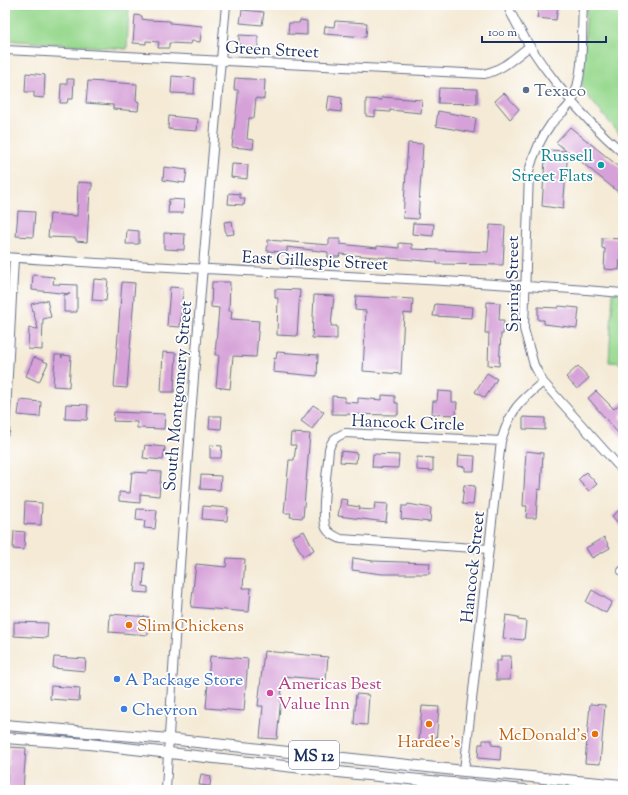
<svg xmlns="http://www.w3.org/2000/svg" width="628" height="795" font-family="'Sorts Mill Goudy',serif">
	<rect width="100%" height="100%" fill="#fff"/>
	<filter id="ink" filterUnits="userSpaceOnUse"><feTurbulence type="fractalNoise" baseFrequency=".025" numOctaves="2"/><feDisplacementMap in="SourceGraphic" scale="8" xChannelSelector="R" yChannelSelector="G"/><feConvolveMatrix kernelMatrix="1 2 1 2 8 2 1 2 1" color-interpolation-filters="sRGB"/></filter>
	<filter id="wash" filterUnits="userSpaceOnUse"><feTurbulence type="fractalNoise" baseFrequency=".012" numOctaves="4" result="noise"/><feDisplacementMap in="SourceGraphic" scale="16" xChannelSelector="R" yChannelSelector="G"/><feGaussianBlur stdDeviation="0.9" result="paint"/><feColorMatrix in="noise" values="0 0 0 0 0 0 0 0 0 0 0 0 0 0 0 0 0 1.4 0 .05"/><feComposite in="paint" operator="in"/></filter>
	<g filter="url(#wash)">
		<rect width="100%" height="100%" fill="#f4ead5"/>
		<!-- green -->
		<path fill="#98d98f" stroke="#5a8476" d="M6,5h123l-2,44 -122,-9z
			M587,5h36v133l-40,-47 -1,-5z
			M613,292l10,1v70l-14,-1z"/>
		<g id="blocks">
			<!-- building -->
			<path fill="#d6a1d8" d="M539,5h19l-2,15 -19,-2z
				M242,10l22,2 -2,13 -22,-2z
				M135,15l7,1v3l5,1 23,1v2l32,3 -2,16 -8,-1 -1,3 -22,-1v5h-11l1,-6 -13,-1v3l-13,-1z
				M300,20l7,1v14l-19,-1 1,-11h10z
				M335,21l32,2 -1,14 -42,-3 1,-8 9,1z
				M239,35l19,1v12h-15v-3h-4z
				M26,73l19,2 -1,23 -10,-1v-5h-9z
				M172,76l23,2 -1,16 -23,-1z
				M235,78l30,2 -1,19 -8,-1 -2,20h-5l-2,21 7,1 -1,9 -21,-2 6,-50v-7h-4z
				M67,79h7l-1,20h-5l-1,4h-7l1,-19h6z
				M88,81l49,3 -1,17 3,1 -1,9 -25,-2v-4l-27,-2z
				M439,88l38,1v15l-39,-1z
				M504,93l15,16 -9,10 -15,-18z
				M329,96l13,2 -1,14 -14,-2z
				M382,97l40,3 -1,13 -31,-3v2l-15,-1v6l-9,-1v-17l16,1z
				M438,111l38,7 -2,15 -38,-7z
				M169,116l29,3 -1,12 -29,-2z
				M570,127l53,43v26l-55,-45 -5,58 -21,-3 3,-47h2l1,-9 18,1 -10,-9z
				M408,143l15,1 -5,75 -15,-1z
				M232,164l16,1 -1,14 -16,-2z
				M164,167l23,3 -2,13 -22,-3z
				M78,182l14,1v7h-2l-3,52 -11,-1v-3l-28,-1 2,-23 27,2z
				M229,193l11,1v4h5l-1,7 -16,-1z
				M169,199l15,1 -1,13h-15z
				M18,211l17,1 -2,25 -17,-1z
				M232,221l2,13 -8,1 -2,-13z
				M413,223l21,1 -1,12 -21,-2z
				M490,225l15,1 -2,39 -66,-1v-2l-97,-8 -1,3h-11v-5l-41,-5v5l-20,-1 1,-11 61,5v-6h11v5l37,4v-2l22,2v-5l13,1v5l76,3z
				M127,230l12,1v13h-13z
				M164,233l21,1 -1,16 -20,-1z
				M602,238l19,1 -2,31 -15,-1 1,-20 -3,-1z
				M33,275l21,2 -1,7 24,1v27h-13v-17l6,-1 -38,-4z
				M94,279l14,1 -2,21 -14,-1z
				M122,282l13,1 -8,105 -13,-1z
				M212,282h18l-1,29h3l-1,8 28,2 -3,36 -23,-1 -3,33 -14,-2 3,-32h-4l4,-47 -8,-1z
				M170,287l13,1 -3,39 -13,-1z
				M275,289l25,1 -3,46 -20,-1 1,-37h-3z
				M314,295l20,1 -3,30h6v13l-25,-1z
				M356,296l57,3 -1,15 -8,-1 -3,61 -38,-3 3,-60 -11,-1z
				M47,300l4,17 -8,2 -1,31 -14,-1 1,-21 9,1 -7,-25z
				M487,302l13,1 -1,17h5l-1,14h-2l-2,32 -11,-1 1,-32h-4z
				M435,304l38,3 -1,11 -39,-2z
				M559,306l20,2 -2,20 -33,-4v-4h-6v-13l20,1z
				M163,352l13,1 -2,39h-13z
				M277,352l41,3 -1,21 -44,-4 1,-14 2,1z
				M55,355h6l1,3v-3l9,1 -2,31 -16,-1z
				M34,357l14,6 -9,19 -13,-6z
				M578,366l11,12 -12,11 -11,-12z
				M487,373l10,6 -12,19 -10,-6z
				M438,391l14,1v10h5l-1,13 -24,-1 1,-13h4z
				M596,391l18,18 9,-8v12l-4,4 4,4v18l-35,-41z
				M382,395l13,1v7h3v12l-66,-1v-18l13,1v5l13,1v-5l24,2z
				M20,400l21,2 -1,15 -22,-2z
				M66,404l22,1 -1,15 -22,-1z
				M313,405l11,7 -12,17 -11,-8z
				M114,412l51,2 -1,15 -27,-1v-6l-24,-1z
				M210,416h12l-1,13 -12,-1z
				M523,417l22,1v12l-22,-1z
				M291,433l19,1 -7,84 -13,-1 1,-4h-7l5,-53h5l2,-15h-6z
				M145,445l20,2 -2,13 -20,-2z
				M210,445l12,1 -1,12h-11z
				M341,451l16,2 -1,10 -16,-1z
				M526,451l17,2 -2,37 -3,-1 -2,29h-10l1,-12h-4z
				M373,454l26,1 -1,13 -26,-1z
				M459,455l16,1 -1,15h-9v-4l-7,-1z
				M417,457l16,1v13l-16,-1z
				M149,471l12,1 -2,24 -19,-2v9l-21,-2v-9l11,1 2,-21 16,1z
				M586,472l11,12 -8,7 -11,-11z
				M201,475l20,1 -1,14 -20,-1z
				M464,485l11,1 -2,19 -11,-1z
				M341,499l7,1 -1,5 13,2 -1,2 15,1 1,-7 13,1 -2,18 -48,-6z
				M25,502l17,1 -1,22 -17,-1z
				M408,504l23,4 -1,14 -29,-3 1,-13h5z
				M203,506l25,2 -1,13 -25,-2z
				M623,507v22l-11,-13z
				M137,509l20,1 -2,19 -11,-1 1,-7 -9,-1z
				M14,531l11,1 -1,18 -11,-1z
				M304,531l10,19 -11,6 -11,-19z
				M604,537l6,11 -18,10 -6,-10z
				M227,558l18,1 -2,29h8l-2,24 -58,-5 5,-43 30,3z
				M353,558l20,3 57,2 -1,11h-47l-30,-4z
				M137,563h8l-2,23 5,1v6l-14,-1z
				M592,590l20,12 -6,11 -20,-11z
				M110,614l39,3 -1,18 -39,-3z
				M506,615l12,2v3l8,1 -2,19 -21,-2z
				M14,622l34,1 -1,15 -33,-2z
				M264,651l64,6 -2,23 -43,-4 -6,63 -17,-1 3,-32h-5z
				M210,656l38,3 -4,52 -38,-3z
				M501,656h10l-1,24h-14v-19h5z
				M54,657l32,2 -1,12 -32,-3z
				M51,686l29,2 -1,13 -29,-2z
				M356,694l13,1 -2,30 -13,-1z
				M590,704l15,1 -5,59 -15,-1z
				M422,706l17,1 -3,35 -17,-2z
				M483,740h9v5l9,1 -1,14 -22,-2 1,-14h4z
				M10,747l16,1 -3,42h-17z
				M201,774l10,2 -1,10 -11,-1z"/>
		</g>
	</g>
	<g filter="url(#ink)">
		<use href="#blocks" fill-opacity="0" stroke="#677088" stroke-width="1"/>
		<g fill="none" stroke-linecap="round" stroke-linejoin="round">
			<defs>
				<path id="minor" d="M507,5c25,54 71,109 116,148
					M583,5c-2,31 2,65 -10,94 -4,9 -15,17 -22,25 -11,15 -17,29 -22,47l-5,158 10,36 9,17 80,89
					M5,50l479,24c19,-4 31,-17 46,-28
					M5,257c206,15 412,19 618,36
					M5,432l9,-174
					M489,549l-148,-10c-6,-3 -12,-5 -15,-11 -6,-14 2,-62 3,-79 3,-10 7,-12 16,-16l156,8
					M622,571l1,-1
					M464,771l37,-330c10,-32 17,-38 42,-59
					M166,790c14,-262 36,-524 60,-785"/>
				<path id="major" d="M5,725l164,14 295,32 159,14
					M5,738l84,6 258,29 177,17"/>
			</defs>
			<!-- minor casing -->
			<use href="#minor" stroke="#677088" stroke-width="10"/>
			<!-- major casing -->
			<use href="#major" stroke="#677088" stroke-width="12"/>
			<!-- minor -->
			<use href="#minor" stroke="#fff" stroke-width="8"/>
			<!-- major -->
			<use href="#major" stroke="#fff" stroke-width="10"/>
		</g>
	</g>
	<!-- markers -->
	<circle fill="#5c6f8a" stroke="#fff" stroke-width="1.5" cx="526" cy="90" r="4"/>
	<circle fill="#0f9aa8" stroke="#fff" stroke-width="1.5" cx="601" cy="165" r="4"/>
	<g fill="#e8710a" stroke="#fff" stroke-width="1.5">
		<circle cx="129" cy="625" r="4"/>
		<circle cx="429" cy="724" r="4"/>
		<circle cx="595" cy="734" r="4"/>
	</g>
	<g fill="#3f7fe0" stroke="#fff" stroke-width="1.5">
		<circle cx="117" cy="679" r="4"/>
		<circle cx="124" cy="709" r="4"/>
	</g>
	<circle fill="#d1479c" stroke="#fff" stroke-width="1.5" cx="270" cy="693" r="4"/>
	<g text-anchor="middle" stroke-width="3.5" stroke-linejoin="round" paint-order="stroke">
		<!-- shield labels -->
		<rect fill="#fff" stroke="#5f6d8e" stroke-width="1" x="289" y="741" width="50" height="28" rx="3"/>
		<g font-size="16" font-weight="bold" fill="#1b2f5e">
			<text x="314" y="761">MS 12</text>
		</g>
		<!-- street labels -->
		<g font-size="17" fill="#1b2f5e" stroke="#fff">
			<text transform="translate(272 49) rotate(3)" y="6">Green Street</text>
			<text transform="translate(315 260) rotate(3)" y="6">East Gillespie Street</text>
			<text transform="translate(512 284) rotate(-90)" y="6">Spring Street</text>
			<text transform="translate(177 396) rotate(-85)" y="6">South Montgomery Street</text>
			<text transform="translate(408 422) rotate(2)" y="6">Hancock Circle</text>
			<text transform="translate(472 567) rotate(-84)" y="6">Hancock Street</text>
		</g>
		<!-- service labels -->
		<g font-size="17" fill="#4e5e75" stroke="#fff" text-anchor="start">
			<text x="534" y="96">Texaco</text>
		</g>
		<!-- culture labels -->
		<g font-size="17" fill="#0d838f" stroke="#fff" text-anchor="end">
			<text x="593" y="161">Russell<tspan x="593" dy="20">Street Flats</tspan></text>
		</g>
		<!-- food labels -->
		<g font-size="17" fill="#c56008" stroke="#fff" text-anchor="start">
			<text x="137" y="631">Slim Chickens</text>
			<text x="587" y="740" text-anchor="end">McDonald's</text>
			<text x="429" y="747" text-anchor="middle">Hardee's</text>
		</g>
		<!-- shop labels -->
		<g font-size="17" fill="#366cbe" stroke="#fff" text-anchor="start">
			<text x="125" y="685">A Package Store</text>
			<text x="132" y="715">Chevron</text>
		</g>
		<!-- hotel labels -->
		<g font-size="17" fill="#b23c85" stroke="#fff" text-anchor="start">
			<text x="278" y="689">Americas Best<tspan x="278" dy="20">Value Inn</tspan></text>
		</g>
	</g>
	<!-- margin -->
	<rect width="628" height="795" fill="none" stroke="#fff" stroke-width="20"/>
	<!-- scale -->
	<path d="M482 36v6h124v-6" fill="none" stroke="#1b2f5e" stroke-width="2"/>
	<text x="488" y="36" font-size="12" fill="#1b2f5e" stroke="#ffffff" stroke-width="3" paint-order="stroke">100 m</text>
</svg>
